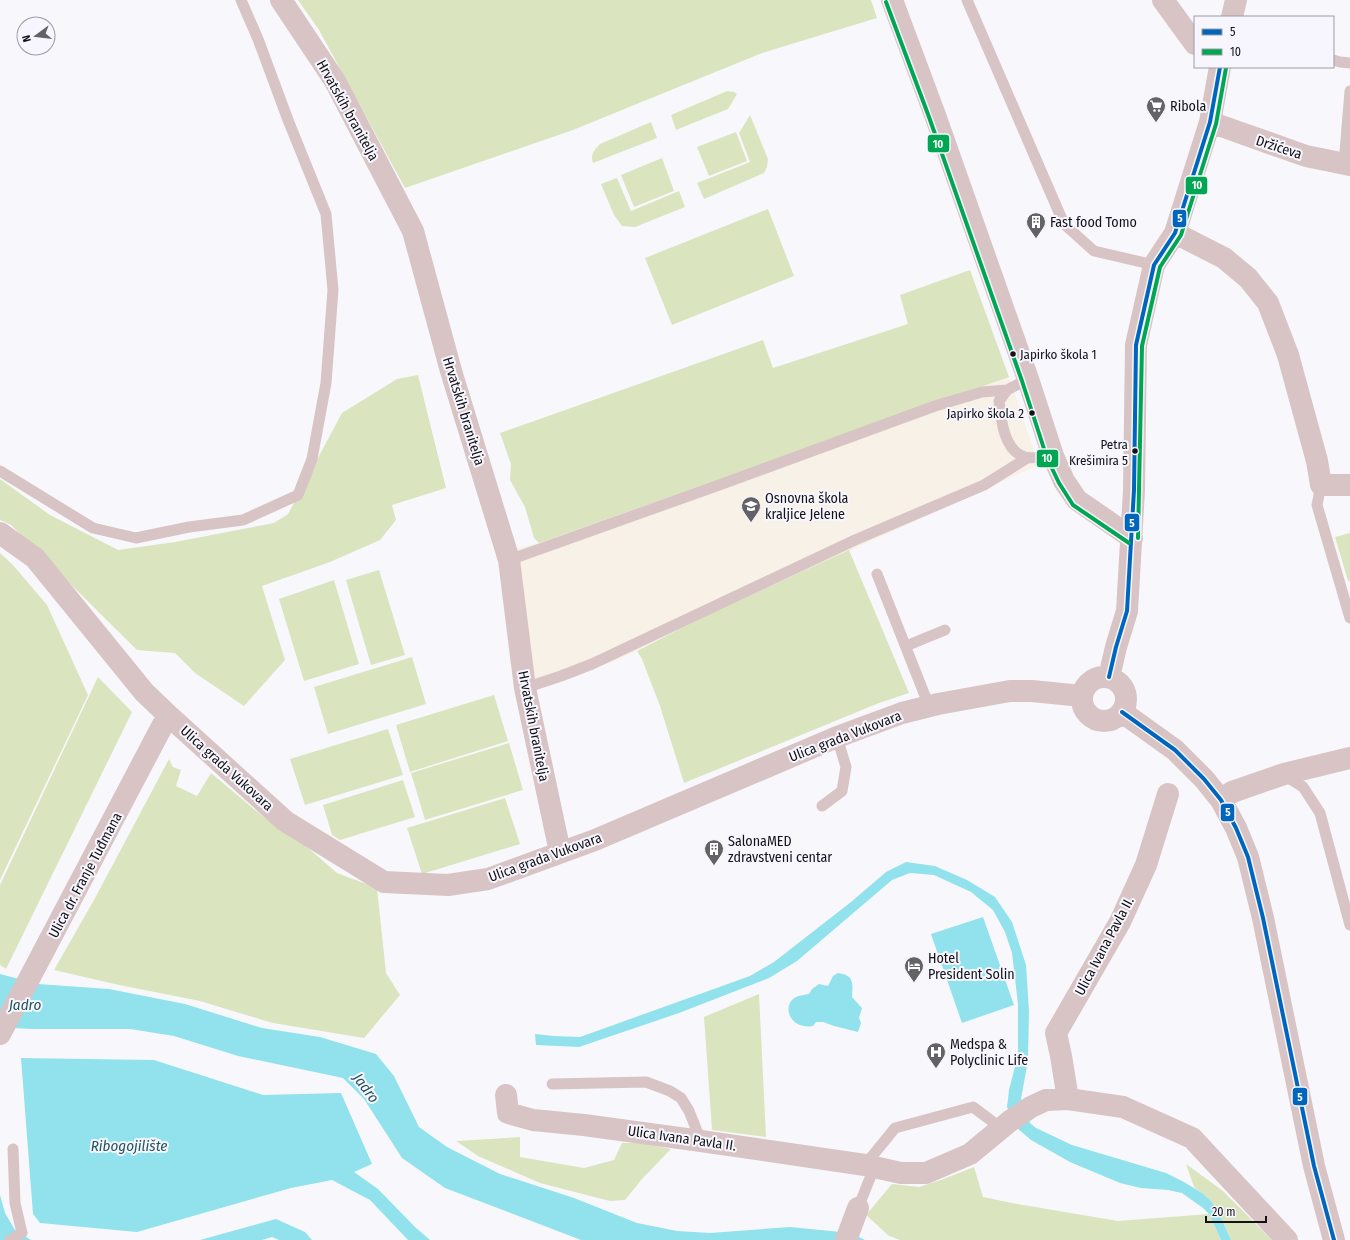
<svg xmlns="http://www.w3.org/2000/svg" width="1350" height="1240" font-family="'Fira Sans Condensed',sans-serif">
	<rect width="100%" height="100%" fill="#f8f8fc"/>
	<!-- education -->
	<path fill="#f8f1e8" d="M1009,377l30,88 -340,154 -83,42 -81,27 -22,-139 26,-6z"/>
	<!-- green -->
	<path fill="#dae4bf" d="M298,0h573l6,18 -115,35 -189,77 -168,58 -86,-158z
		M727,91l7,1 3,2 -9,15 -52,21 -5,-15z
		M750,115l18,44 -1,8 -3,6 -60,26 -7,-16 53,-21 -11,-29z
		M651,122l6,16 -64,25c-3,-8 1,-13 7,-19z
		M736,132l11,29 -38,15 -12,-29z
		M662,158l12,33 -40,16 -13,-32z
		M617,178l14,33 48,-20 6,16 -50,20 -13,-1 -8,-11 -13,-31z
		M768,209l26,67 -122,49 -27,-67z
		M970,270l39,107 -470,166 -5,-5 -9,-31 -15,-27 1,-16 -11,-31 263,-93 10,28 135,-44 -8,-29z
		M418,375l28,113 -54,17 4,15 -16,20 -50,22 -68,24 23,74 -41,46 -49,-33 -20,-20 -38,-3 -126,-125 -11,-5v-41l50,36 68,35 57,-8 99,-19 14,-9 54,-101 55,-34z
		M1350,533v48h-2l-13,-44z
		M849,550l60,143 -30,10 -195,80 -24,-77 -18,-47 -5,-8 62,-32z
		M0,553l13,12 34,40 41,90 -88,185z
		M379,570l26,85 -34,10 -25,-85z
		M334,580l25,84 -55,17 -25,-82z
		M412,657l14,47 -98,30 -14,-47z
		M98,677l34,35 -126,257 -6,-4v-80z
		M494,695l14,46 -98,31 -14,-47z
		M388,729l15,46 -98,30 -15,-46z
		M509,743l14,47 -98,30 -14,-47z
		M169,759l4,8 8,3 -5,16 21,10 14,-23 49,41 48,34 29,25 40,15 9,85 14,22 -36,43 -91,-15 -73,-22 -81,-16 -65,-15 40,-70z
		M403,780l12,37 -75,23 -8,-5 -9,-30z
		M505,798l15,46 -98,30 -15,-46z
		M759,994l7,143 -54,-7 -8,-113z
		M520,1137v20l64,11 30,-8 8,-17h18l31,6 -29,30 -17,21 -15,1 -70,-18 -62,-27 -22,-15z
		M1186,1164l37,27 49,49h-41l-12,-27 -8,-12 -17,-14z
		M974,1167l9,30 29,6 106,18 91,-7 12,26h-321l-11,-4 -23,-21 26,-31 27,3 22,-7z"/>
	<!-- water -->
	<path fill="#91e2ec" d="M906,862l29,4 32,14 28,17 17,25 14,43 3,46 -1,49 -7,39 9,24 6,5 36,17 94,28 18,9 18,11 9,8 8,12 12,27h-10l-12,-26 -6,-6 -21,-15 -14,-3 -27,-2 -21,-5 -50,-21 -39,-22 -14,-12 -10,-21 2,-17 9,-35v-51l-6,-51 -7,-21 -12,-22 -22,-18 -37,-17 -24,-2 -18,7 -95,81 -28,17 -90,35 -100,34 -43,-2 -1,-11 19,2 26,1 170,-61 24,-14 77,-60 35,-30z
		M983,917l31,88 -52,18 -31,-89z
		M838,973c16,2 15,10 14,24l10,11 -3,10 2,5 -3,9 -24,-6 -11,-4h-7l-3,4c-5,1 -13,0 -17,-3 -10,-7 -10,-21 0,-26 4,-2 9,-2 13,-3l3,-5 7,-5 9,2 5,-10z
		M0,974l38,10 71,5 76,15 77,24 58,9 56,17 18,22 25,51 28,20 53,27 74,24 63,25 40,8 33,2 80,-6 51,5 18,5 6,3h-284l-136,-52 -43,-30 -38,-59 -21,-21 -105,-22 -64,-20 -44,-7h-96l-22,-1 -12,-5z
		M21,1058l133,2 109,35 78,-2 31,71 -18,8 24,17 37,38 15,13h-22l-38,-40 -38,-20 -41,8 -154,44 -97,-9 -7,-9z
		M0,1195l5,18 10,17 16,10h-31z
		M276,1219l29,13 7,8h-33l-7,-3 -10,3h-62z"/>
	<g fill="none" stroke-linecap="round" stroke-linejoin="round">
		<!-- lane -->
		<path stroke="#d8c4c5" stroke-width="11" d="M967,0l97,224 30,27 60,14
			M1333,60l7,2 10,1
			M1344,164l6,-73
			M1028,379l-21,11 -8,11c2,19 5,50 26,56 8,2 20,0 28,-1
			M0,471l93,57 43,10 53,-11 54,-7 55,-25 14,-36 14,-76 7,-93 -7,-76 -38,-94 -30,-81 -17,-39
			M1321,485l-4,20 33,113
			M509,560l213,-76 213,-78 47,-14 25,-2
			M877,574l52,132
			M906,646l39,-16
			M525,688l36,-12 31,-12 263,-124 129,-55 43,-27
			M1284,775l19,12 17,26 30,112
			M822,806l20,-15 4,-24 -9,-30
			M552,1084l94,-2 24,9 11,7 8,13 12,30
			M865,1165l30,-37 78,-21 28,21
			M858,1208l16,-40
			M10,1240l12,-7 -7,-30 -2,-54"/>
		<!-- street -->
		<path stroke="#d8c4c5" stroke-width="22" d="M281,0l54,81 78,150 38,140 58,189 16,128 35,164
			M892,0l43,115 93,264 25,77 11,25 13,19 55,38
			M1163,0l32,44
			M1232,17l4,-17
			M1210,122l96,34 44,9
			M1175,233l49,25 24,20 20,25 20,52 29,106 4,24h29
			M0,533l35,25 109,134 24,23 117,106 99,61 64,3 40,-6 107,-39 242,-103 65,-24 36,-9 72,-13h22l50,5
			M1082 699a22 22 0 1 1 44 0a22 22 0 1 1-44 0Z
			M1109,677l7,-30 11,-36 7,-121 2,-145 18,-80 21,-32 35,-111 10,-55
			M1122,712l53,38 29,29 17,21 15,28 12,29 15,61 51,248 20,74
			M1221,800l11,-8 52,-18 66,-16
			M0,1034l168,-319
			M506,1095l2,18 25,7 51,5 117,16 164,24 36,8h25l44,-19 40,-33 21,-14 15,-7 22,-1 55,8 69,31 95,102
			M1068,1099l-7,-43 -5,-23 64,-111 26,-57 22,-71
			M846,1240l12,-32"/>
		<defs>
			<path id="bus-1" d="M1109,677l7,-30 11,-36 7,-121 2,-145 18,-80 21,-32 35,-111 10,-55
				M1122,712l53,38 29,29 17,21 15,28 12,29 15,61 51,248 20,74"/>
			<path id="bus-2" d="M886,2l43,115 93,264 25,77 12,25 14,22 56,38
				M1138,538l4,-192 18,-79 21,-32 35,-111 10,-56"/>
		</defs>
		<!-- bus-1 casing -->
		<use href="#bus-1" stroke="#f7f6fe" stroke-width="7"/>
		<!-- bus-2 casing -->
		<use href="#bus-2" stroke="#f7f6fe" stroke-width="7"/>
		<!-- bus-1 -->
		<use href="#bus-1" stroke="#0065bd" stroke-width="4"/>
		<!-- bus-2 -->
		<use href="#bus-2" stroke="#00a651" stroke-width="4"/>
	</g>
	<!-- icons -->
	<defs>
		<symbol id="supermarket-pin" viewBox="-11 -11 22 30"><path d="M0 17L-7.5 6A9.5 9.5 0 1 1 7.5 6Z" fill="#636367" stroke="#f7f6fe"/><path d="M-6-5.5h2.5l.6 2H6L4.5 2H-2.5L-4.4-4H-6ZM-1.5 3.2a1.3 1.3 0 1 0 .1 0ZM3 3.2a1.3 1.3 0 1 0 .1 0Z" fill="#fff"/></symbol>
		<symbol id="building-pin" viewBox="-11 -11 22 30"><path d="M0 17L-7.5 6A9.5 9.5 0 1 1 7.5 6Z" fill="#636367" stroke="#f7f6fe"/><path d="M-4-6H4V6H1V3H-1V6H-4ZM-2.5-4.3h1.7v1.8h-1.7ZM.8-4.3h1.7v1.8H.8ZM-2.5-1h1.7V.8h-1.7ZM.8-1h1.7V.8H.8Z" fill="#fff"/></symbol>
		<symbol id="school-pin" viewBox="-11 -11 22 30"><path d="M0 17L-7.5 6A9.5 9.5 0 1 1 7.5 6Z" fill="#636367" stroke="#f7f6fe"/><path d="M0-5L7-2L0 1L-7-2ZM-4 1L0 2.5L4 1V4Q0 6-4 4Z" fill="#fff"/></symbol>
		<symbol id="hotel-pin" viewBox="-11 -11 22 30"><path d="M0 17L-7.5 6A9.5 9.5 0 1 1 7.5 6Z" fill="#636367" stroke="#f7f6fe"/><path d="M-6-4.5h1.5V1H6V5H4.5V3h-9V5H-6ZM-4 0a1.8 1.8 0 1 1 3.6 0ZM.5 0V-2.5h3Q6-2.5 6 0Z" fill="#fff"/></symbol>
		<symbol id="hospital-pin" viewBox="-11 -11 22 30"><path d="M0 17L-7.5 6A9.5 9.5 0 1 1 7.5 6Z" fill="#636367" stroke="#f7f6fe"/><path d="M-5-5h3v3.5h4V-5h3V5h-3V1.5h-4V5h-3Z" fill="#fff"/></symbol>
	</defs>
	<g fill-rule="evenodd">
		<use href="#supermarket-pin" x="1145" y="95" width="22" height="30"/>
		<use href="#building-pin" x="1025" y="211" width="22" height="30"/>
		<use href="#school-pin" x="740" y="495" width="22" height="30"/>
		<use href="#building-pin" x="703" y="838" width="22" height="30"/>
		<use href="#hotel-pin" x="903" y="955" width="22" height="30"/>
		<use href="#hospital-pin" x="925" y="1041" width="22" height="30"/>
	</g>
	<!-- markers -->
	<g fill="#131317" stroke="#f7f6fe" stroke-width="1.5">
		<circle cx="1013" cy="354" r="3.5"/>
		<circle cx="1032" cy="413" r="3.5"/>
		<circle cx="1135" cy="451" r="3.5"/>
	</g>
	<g text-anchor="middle" stroke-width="4" stroke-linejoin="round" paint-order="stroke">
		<!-- bus labels -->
		<g font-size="13" fill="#131317" stroke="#f7f6fe" text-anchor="end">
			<text x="1020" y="359" text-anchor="start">Japirko škola 1</text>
			<text x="1024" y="418">Japirko škola 2</text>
			<text x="1128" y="449">Petra<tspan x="1128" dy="16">Krešimira 5</tspan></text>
		</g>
		<!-- poi labels -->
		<g font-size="14" fill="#131317" stroke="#f7f6fe" text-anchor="start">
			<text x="1170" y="111">Ribola</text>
			<text x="1050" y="227">Fast food Tomo</text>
			<text x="765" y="503">Osnovna škola<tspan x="765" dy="16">kraljice Jelene</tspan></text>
			<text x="728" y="846">SalonaMED<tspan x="728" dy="16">zdravstveni centar</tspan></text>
			<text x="928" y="963">Hotel<tspan x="928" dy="16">President Solin</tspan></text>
			<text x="950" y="1049">Medspa &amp;<tspan x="950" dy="16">Polyclinic Life</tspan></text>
		</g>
		<!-- street labels -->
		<g font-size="14" fill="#131317" stroke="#f7f6fe">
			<text transform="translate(348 110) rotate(61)" y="5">Hrvatskih branitelja</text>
			<text transform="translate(1279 147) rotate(18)" y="5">Držićeva</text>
			<text transform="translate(464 411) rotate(73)" y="5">Hrvatskih branitelja</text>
			<text transform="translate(534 726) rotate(79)" y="5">Hrvatskih branitelja</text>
			<text transform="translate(845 736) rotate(-21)" y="5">Ulica grada Vukovara</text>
			<text transform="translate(227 768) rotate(42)" y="5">Ulica grada Vukovara</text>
			<text transform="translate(545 857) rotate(-20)" y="5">Ulica grada Vukovara</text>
			<text transform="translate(85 875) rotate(-62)" y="5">Ulica dr. Franje Tuđmana</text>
			<text transform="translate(1104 946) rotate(-62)" y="5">Ulica Ivana Pavla II.</text>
			<text transform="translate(682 1138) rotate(8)" y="5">Ulica Ivana Pavla II.</text>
		</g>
		<!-- water labels -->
		<g font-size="15" font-style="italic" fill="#23565b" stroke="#f7f6fe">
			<text x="25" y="1010">Jadro</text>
			<text transform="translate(366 1088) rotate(53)" y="5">Jadro</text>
			<text x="129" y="1151">Ribogojilište</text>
		</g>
	</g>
	<g stroke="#f7f6fe" stroke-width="1.5">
		<rect x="927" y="134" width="23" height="19" rx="4" fill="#00a651"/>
		<rect x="1185" y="176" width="23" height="19" rx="4" fill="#00a651"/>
		<rect x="1172" y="209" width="15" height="19" rx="4" fill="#0065bd"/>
		<rect x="1036" y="449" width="23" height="19" rx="4" fill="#00a651"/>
		<rect x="1124" y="513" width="16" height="19" rx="4" fill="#0065bd"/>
		<rect x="1220" y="803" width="15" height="19" rx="4" fill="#0065bd"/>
		<rect x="1292" y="1087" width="16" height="19" rx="4" fill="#0065bd"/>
	</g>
	<g font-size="11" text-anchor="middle" font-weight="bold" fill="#fff">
		<text x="938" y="148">10</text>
		<text x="1197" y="189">10</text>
		<text x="1180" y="222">5</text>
		<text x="1047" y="462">10</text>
		<text x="1132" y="527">5</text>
		<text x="1228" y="816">5</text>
		<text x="1300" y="1101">5</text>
	</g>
	<!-- legend -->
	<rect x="1194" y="16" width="140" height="52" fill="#f7f6fe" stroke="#9c9ba2"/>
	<rect x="1202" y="29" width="20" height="6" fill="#0065bd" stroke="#9c9ba2"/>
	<text x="1230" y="36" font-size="12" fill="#131317">5</text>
	<rect x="1202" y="49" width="20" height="6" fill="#00a651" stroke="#9c9ba2"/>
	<text x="1230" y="56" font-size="12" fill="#131317">10</text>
	<!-- north arrow -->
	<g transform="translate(36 36) rotate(255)"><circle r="19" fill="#f7f6fe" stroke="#9c9ba2"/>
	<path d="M0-3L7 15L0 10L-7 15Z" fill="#636367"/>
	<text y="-6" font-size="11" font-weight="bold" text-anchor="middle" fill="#131317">N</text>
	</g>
	<!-- scale -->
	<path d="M1206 1216v6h60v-6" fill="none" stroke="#131317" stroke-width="2"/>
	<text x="1212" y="1216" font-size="12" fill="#131317" stroke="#f7f6fe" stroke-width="3" paint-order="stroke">20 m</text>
</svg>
